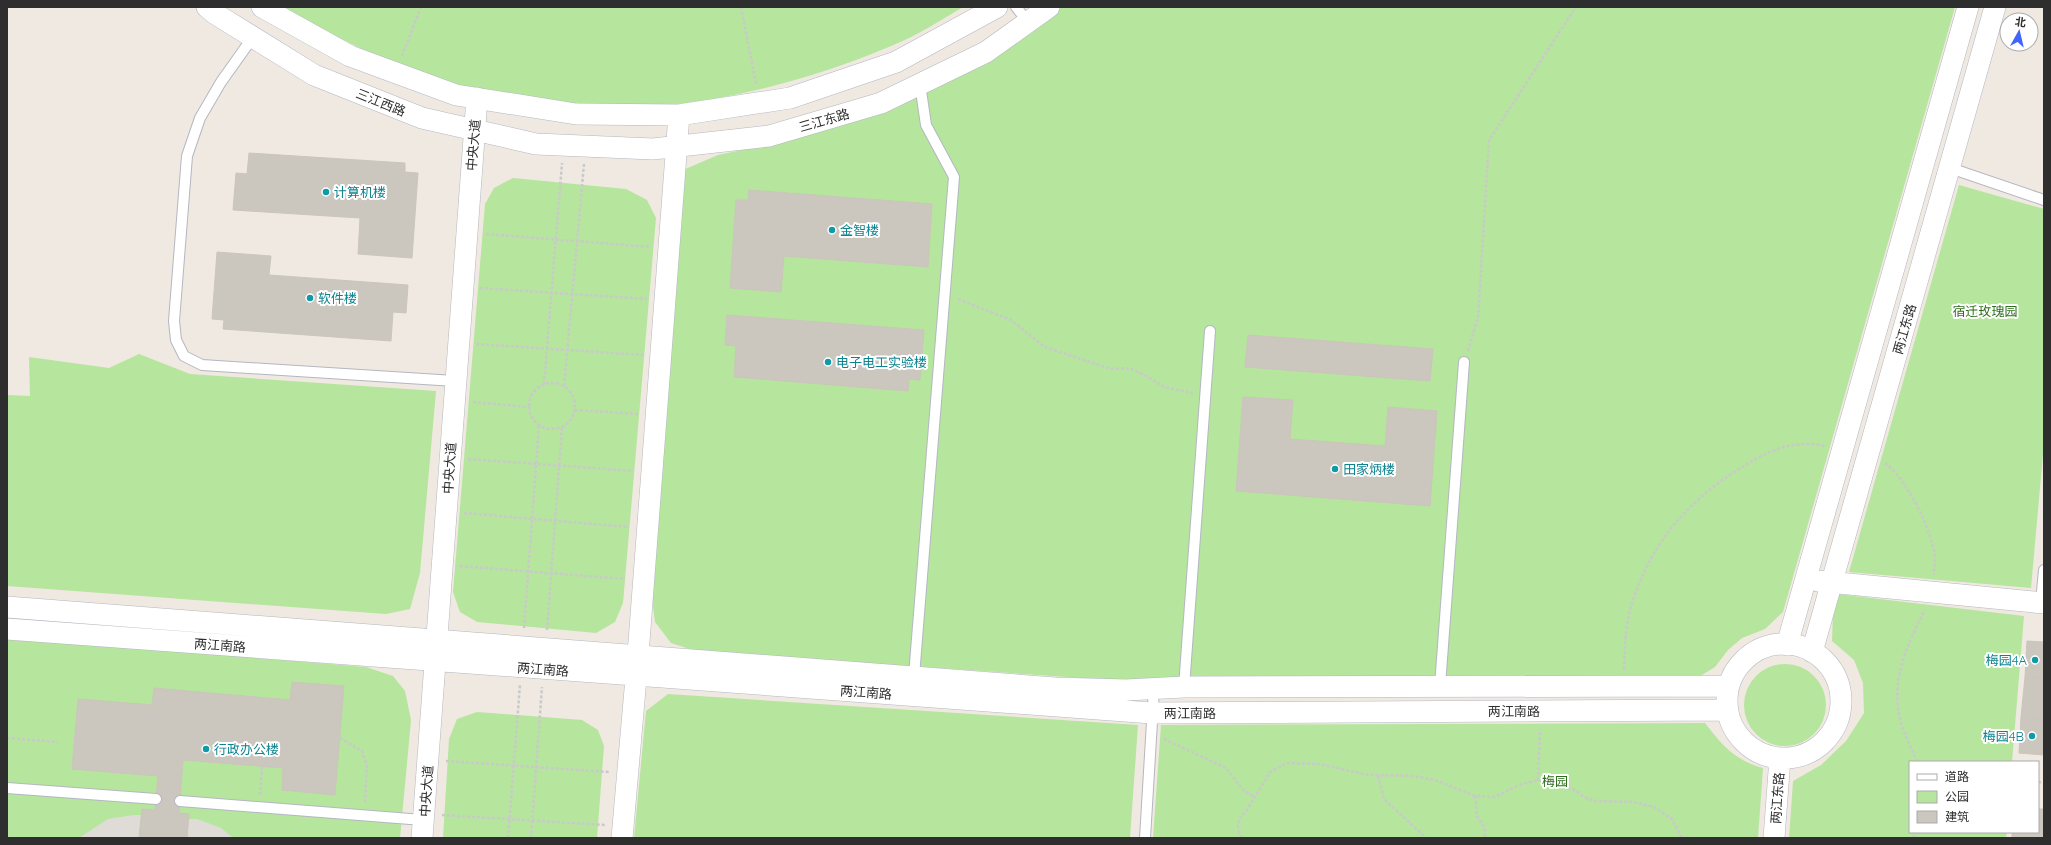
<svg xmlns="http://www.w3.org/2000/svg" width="2051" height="845" font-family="Quicksand,'Noto Sans SC',sans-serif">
	<rect width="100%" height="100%" fill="#efe9e1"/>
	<!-- green -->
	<path fill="#b6e59e" d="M285,7h678c-23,14 -47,29 -72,39 -73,31 -151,52 -229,60 -130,11 -268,-30 -377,-99z
		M1061,7h894l-172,605 -18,17 -23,9 -14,12 -13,17 -18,11 -573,3 -428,-30 -25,-8 -16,-21 -4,-32 32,-420 35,-15 47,-10 71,-21 100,-36 52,-28 45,-28z
		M513,178l113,11 21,11 9,18 -33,385 -8,19 -19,11 -119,-11 -17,-10 -7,-20 32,-388 9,-16z
		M1959,185l85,24v234l-13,145 -182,-16z
		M139,354l51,20 246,17 -16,182 -10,36 -24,5 -379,-28v-191l23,1 -1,-39 80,11z
		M1837,594l187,22 -12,146h-102v70h97l-1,6h-217l4,-57 28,-16 25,-24 18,-28 -1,-30 -9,-23 -22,-19 1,-28z
		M7,637l359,30 27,9 12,15 6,29 -11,118h-393z
		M1744 705a41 41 0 1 1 82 0a41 41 0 1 1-82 0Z
		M668,694l470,31 -8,113h-496l12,-127z
		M477,712l105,8 16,10 6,16 -7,92h-154l6,-99 8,-20z
		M1705,723c17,22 29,37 58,45l-5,70h-605l8,-113z"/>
	<!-- plaza -->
	<path fill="#dfdcd8" d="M134,815h7l-2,23h-60l29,-19z
		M188,819h9l24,9 12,10h-46z"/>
	<!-- building -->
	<path fill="#cbc7bf" stroke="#cbc5ba" d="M249,153l156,10v9l13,1 -6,85 -54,-4 2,-36 -127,-8 3,-37 11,1z
		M749,190l183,14 -4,63 -144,-11 -3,36 -51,-4 6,-88h12z
		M217,252l54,4 -2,19 139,10 -2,28 -13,-1 -2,29 -168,-12 1,-9 -12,-1z
		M727,315l197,15 -4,50 -11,-1 -1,12 -174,-14 2,-31 -11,-1z
		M1248,335l185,14 -3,32 -185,-14z
		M1243,397l50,3 -3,39 95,7 3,-39 49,4 -7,95 -194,-15z
		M2027,641l17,1v36l-19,-1z
		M2025,677l19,1v41l-23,-2z
		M292,682l52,4 -9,109 -53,-5 1,-22 -100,-8 -4,53 10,1 -2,24h-48l3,-29 13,1 3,-34 -86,-7 6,-70 74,6 2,-17 136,12z
		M2021,717l23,2v36l-25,-2z
		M2038,809h6v29h-32v-6h26z"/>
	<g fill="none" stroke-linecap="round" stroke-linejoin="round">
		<defs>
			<path id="service" d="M1016,7l12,15
				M253,37l-32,45 -21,36 -13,38 -13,165 2,19 8,16 18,9 253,16
				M1950,168l94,32
				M2041,602l3,-32
				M915,679l-1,-3 40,-499 -28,-52 -6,-41
				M1440,686l24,-324
				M1184,687l26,-356
				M7,788l149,11
				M180,801l243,19
				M1145,838l9,-149"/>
			<path id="minor" d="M207,7l7,6 100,62 108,43 114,26 117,5 116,-13 112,-33 105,-51 63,-45
				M262,7l88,49 106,39 120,19 103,1 111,-17 106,-36 101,-55
				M1818,581l226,22
				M7,607l1048,81 71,2 58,-3 545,-1
				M7,629l1145,84 576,-3
				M1727 701a57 57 0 1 1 114 0a57 57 0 1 1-114 0Z
				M1787,645l181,-638
				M1812,652l183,-645
				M422,838l55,-740
				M622,838l16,-183 41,-540
				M1774,838l6,-80"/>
		</defs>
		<!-- service casing -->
		<use href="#service" stroke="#b4b7c1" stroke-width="12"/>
		<!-- minor casing -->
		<use href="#minor" stroke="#b4b7c1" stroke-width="22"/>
		<!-- path -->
		<path stroke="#c9c9c9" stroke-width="2.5" stroke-dasharray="3 2" stroke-linecap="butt" d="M741,7l15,77
			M402,56l19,-49
			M486,234l165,13
			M480,288l167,11
			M958,299l53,21 34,27 66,22 18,-1 18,8 17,11 29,6
			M476,344l167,11
			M1468,351l10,-34 11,-177 87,-133
			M529 406a23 23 0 1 1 46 0a23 23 0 1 1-46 0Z
			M544,384l18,-221
			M564,386l20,-222
			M473,402l56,5
			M575,410l64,4
			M468,459l165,12
			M1885,463c22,16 46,66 50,93 0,6 -1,13 -1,19
			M464,513l165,14
			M460,566l165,13
			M524,628l15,-203
			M547,630l15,-203
			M1624,669c1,-22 1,-45 8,-66 20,-62 56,-102 110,-136 17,-11 41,-23 62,-23 7,-1 14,1 21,2
			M7,738l51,4
			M340,738l22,13 5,14 -2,37
			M1164,739l62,29 17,22 12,7
			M446,761l163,11
			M1917,762c-5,-14 -14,-29 -17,-43 -9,-40 7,-75 25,-109
			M1378,776l6,23 42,39
			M1538,780l2,-51
			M2038,782l6,1
			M260,795l2,-29
			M1475,796l2,20 8,12v10
			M442,815l163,10
			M508,838l12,-153
			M531,838l11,-151
			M1241,838l-3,-11 1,-8 8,-9 23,-38 17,-9 32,1 49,11 46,1 21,4 40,16 20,1 24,-12 19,-5 16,3 21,7 9,7 11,4 39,1 20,5 18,12 10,19
			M1913,838l4,-6"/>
		<!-- service -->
		<use href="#service" stroke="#fff" stroke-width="10"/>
		<!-- minor -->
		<use href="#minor" stroke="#fff" stroke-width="21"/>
	</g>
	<!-- markers -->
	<g fill="#0f9aa8" stroke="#fff" stroke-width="1.5">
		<circle cx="326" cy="192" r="4"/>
		<circle cx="832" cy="230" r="4"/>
		<circle cx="310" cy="298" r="4"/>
		<circle cx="828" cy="362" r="4"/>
		<circle cx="1335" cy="469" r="4"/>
		<circle cx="2035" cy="660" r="4"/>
		<circle cx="2032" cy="736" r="4"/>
		<circle cx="206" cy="749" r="4"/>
	</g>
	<g text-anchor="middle" stroke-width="4" stroke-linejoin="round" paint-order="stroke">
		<!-- street labels -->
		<g font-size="13" fill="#2e2e2e" stroke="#fff">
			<text transform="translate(381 102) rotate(22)" y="5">三江西路</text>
			<text transform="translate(824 120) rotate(-16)" y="5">三江东路</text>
			<text transform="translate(473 145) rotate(-85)" y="5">中央大道</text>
			<text transform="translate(1904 329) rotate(-74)" y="5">两江东路</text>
			<text transform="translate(449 468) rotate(-86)" y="5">中央大道</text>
			<text transform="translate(220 645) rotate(4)" y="5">两江南路</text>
			<text transform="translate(543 669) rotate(4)" y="5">两江南路</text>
			<text transform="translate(866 692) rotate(4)" y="5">两江南路</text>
			<text x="1514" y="716">两江南路</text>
			<text x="1190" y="718">两江南路</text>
			<text transform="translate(426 791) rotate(-86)" y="5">中央大道</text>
			<text transform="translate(1777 798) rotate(-86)" y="5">两江东路</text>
		</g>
		<!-- culture labels -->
		<g font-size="13" fill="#0d838f" stroke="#fff" text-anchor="start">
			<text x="334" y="197">计算机楼</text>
			<text x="840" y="235">金智楼</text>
			<text x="318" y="303">软件楼</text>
			<text x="836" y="367">电子电工实验楼</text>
			<text x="1343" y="474">田家炳楼</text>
			<text x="2027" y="665" text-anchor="end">梅园4A</text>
			<text x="2024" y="741" text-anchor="end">梅园4B</text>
			<text x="214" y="754">行政办公楼</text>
		</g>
		<!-- park labels -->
		<g font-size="13" fill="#2c6e1b" stroke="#fff">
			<text x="1985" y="316">宿迁玫瑰园</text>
			<text x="1555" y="786">梅园</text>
		</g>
	</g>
	<!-- border -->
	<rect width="2051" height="845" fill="none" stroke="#2e2e2e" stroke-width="16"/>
	<!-- legend -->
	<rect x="1909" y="761" width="130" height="72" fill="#ffffff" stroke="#ababab"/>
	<rect x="1917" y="774" width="20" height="6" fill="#ffffff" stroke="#ababab"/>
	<text x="1945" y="781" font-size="12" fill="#2e2e2e">道路</text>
	<rect x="1917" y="791" width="20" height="12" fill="#b6e59e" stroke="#ababab"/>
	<text x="1945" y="801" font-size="12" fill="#2e2e2e">公园</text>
	<rect x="1917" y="811" width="20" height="12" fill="#cbc7bf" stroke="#ababab"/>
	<text x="1945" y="821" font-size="12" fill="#2e2e2e">建筑</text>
	<!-- north arrow -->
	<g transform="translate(2019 32) rotate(8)"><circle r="19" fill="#ffffff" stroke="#ababab"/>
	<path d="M0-3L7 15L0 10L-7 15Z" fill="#4264fb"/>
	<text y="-6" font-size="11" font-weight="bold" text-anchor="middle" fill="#2e2e2e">北</text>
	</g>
</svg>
